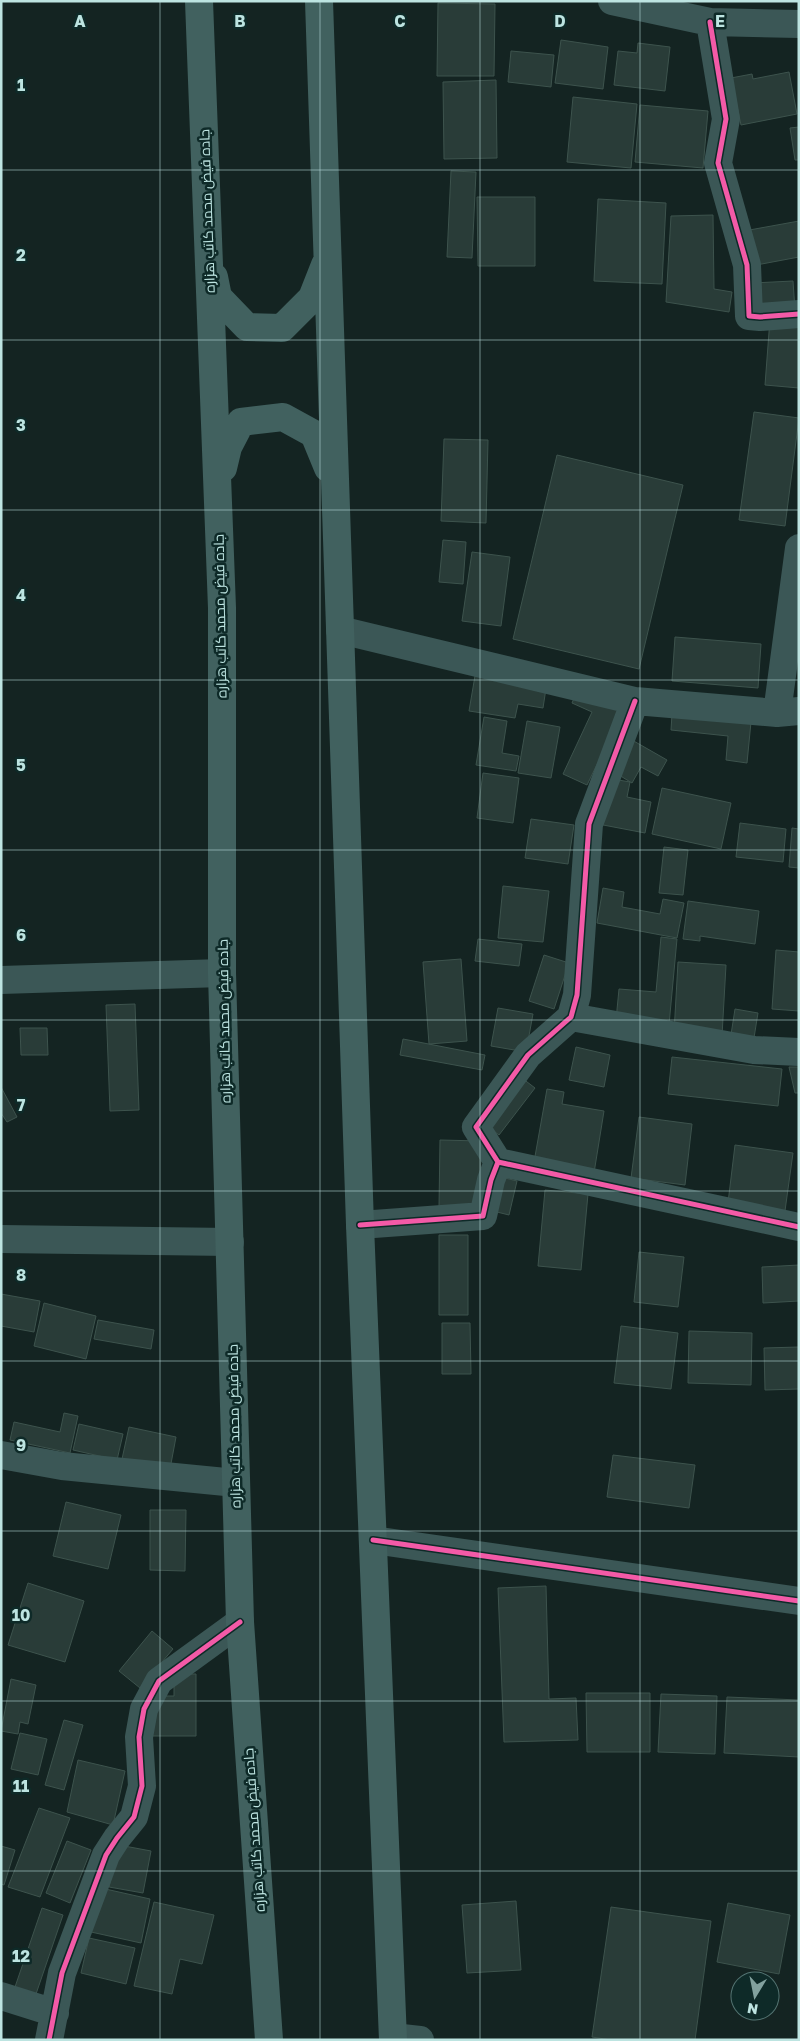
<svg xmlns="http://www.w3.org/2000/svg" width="800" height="2041" font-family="'Golos Text',Cairo,sans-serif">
	<rect width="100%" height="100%" fill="#142422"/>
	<!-- building -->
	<path fill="#293c38" stroke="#3d534d" d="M438,3l57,1 -1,72h-57z
		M561,40l47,7 -5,42 -48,-6z
		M638,43l32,4 -5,44 -51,-6 4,-34 19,2z
		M511,51l43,4 -3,32 -43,-5z
		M789,72l8,42 -56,11 -10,-47 21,-4 1,5z
		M496,80l1,78 -53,1 -1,-77z
		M573,97l64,7 -6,64 -64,-6z
		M640,105l68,6 -5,57 -68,-6z
		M799,127v33h-4l-5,-32z
		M451,171l25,1 -4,86 -25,-1z
		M477,197h58v69h-57z
		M598,199l68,4 -4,81 -68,-3z
		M713,215l1,74 18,3 -3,20 -63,-10 5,-86z
		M799,221v36l-48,9 -7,-35z
		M793,281l2,29 -39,2 -3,-29z
		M770,319l29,2v67l-34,-3z
		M754,412l45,6 -14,108 -46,-6z
		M444,439l44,1 -2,83 -45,-2z
		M557,455l126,30 -44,184 -126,-30z
		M443,540l23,2 -3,42 -24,-2z
		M472,552l38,5 -9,69 -39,-5z
		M675,637l86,7 -3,44 -86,-7z
		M476,670l71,12 -4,26 -25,-4 -3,14 -46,-7z
		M578,689l45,22 -36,74 -24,-11 29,-62 -20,-9z
		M672,714l79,8 -4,41 -21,-3 2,-24 -57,-6z
		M484,717l23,4 -5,32 17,3 -3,15 -40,-6z
		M527,721l33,6 -9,51 -33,-5z
		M632,740l35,20 -9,16 -17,-9 -9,16 -18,-11z
		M483,773l36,5 -6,45 -36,-5z
		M607,778l23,4 -3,15 24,5 -6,31 -47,-9z
		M662,788l69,15 -10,46 -69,-15z
		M531,819l43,6 -6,39 -43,-6z
		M740,823l46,6 -3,33 -47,-5z
		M792,828l7,1v39l-10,-1z
		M664,847l24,3 -5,45 -24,-2z
		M503,886l46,5 -6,51 -45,-4z
		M603,888l21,4 -2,15 38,7 3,-15 21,4 -7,35 -80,-15z
		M688,901l71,10 -4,33 -55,-8v5l-17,-2z
		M661,937l16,2 -8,86 -53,-5 3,-31 37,3z
		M478,939l44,5 -3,22 -44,-5z
		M776,950l23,2v59l-27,-2z
		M544,955l25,8 -15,46 -25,-8z
		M461,959l6,82 -38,3 -6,-82z
		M678,962l48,3 -4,71 -48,-3z
		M135,1004l4,106 -29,1 -4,-106z
		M498,1008l35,6 -7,38 -35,-6z
		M735,1009l23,4 -5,31 -23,-3z
		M20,1028h27l1,27h-27z
		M403,1039l82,16 -3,15 -82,-15z
		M576,1047l34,8 -6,32 -35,-7z
		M672,1057l110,12 -4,37 -110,-12z
		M789,1067h10v26h-4z
		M518,1075l17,13 -36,47 -16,-12z
		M1,1087l16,30 -10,5 -6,-9z
		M547,1089l17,3 -2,12 42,7 -10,62 -60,-11z
		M639,1117l53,7 -7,61 -54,-7z
		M440,1140l41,1 -1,66h-41z
		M735,1145l58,8 -9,65 -57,-7z
		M497,1176l20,5 -8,34 -20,-5z
		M545,1190l43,4 -7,76 -43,-4z
		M439,1235h29v80h-29z
		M639,1252l45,5 -6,50 -44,-5z
		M799,1265v36l-36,2 -1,-36z
		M1,1294l39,7 -6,31 -33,-6z
		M44,1303l52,13 -10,43 -52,-13z
		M98,1320l56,10 -3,19 -57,-10z
		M442,1323h28l1,51h-29z
		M621,1326l57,7 -7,56 -57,-6z
		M689,1331l63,2 -1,52 -63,-2z
		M799,1347v42l-34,1 -1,-42z
		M64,1413l14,3 -8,37 -60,-13 4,-18 46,10z
		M79,1424l44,10 -6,26 -44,-10z
		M129,1427l47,10 -6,32 -48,-10z
		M613,1455l82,10 -6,43 -82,-11z
		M66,1502l55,13 -13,54 -55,-13z
		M150,1510h36l-1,61 -35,-1z
		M28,1583l56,18 -19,61 -57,-17z
		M546,1586l3,113 27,-1 2,42 -74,2 -6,-154z
		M152,1631l21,18 -33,39 -21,-17z
		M174,1674h22v62h-45v-40h23z
		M11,1679l25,6 -8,39 -8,-2 -2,12 -17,-3z
		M586,1693h64v59h-63z
		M661,1694l56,2 -2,58 -57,-2z
		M727,1697l72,3v57l-75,-4z
		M64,1720l19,5 -19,65 -19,-5z
		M20,1733l27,6 -9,36 -27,-6z
		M78,1760l47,11 -12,54 -46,-13z
		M39,1808l31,10 -30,79 -32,-10z
		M67,1841l24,9 -21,53 -24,-10z
		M119,1845l32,6 -8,42 -34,-6z
		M1,1846l14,4 -11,35 -3,-1z
		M101,1888l49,11 -9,44 -50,-11z
		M516,1901l5,69 -54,3 -5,-68z
		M154,1902l60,13 -12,49 -22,-5 -8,35 -38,-8z
		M728,1903l62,12 -11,59 -62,-12z
		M611,1907l100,14 -16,119h-84l-19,-3z
		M42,1908l21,7 -27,79 -21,-7z
		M89,1938l46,10 -9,36 -45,-11z"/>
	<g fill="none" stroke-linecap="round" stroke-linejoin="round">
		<!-- minor -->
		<path stroke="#3b5756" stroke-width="28" d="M612,1l98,21 89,2
			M710,22l16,97 -8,44 29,102 2,51 11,1 39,-3
			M340,630l295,71 142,12 22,-2
			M777,713l22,-165
			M571,1017l183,33 45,2
			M498,1162l301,65
			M360,1225l123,-9 8,-36 7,-18 -22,-35 52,-72 43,-38 6,-22 12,-171 46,-123
			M1,1239l229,3
			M1,1455l61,11 174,17
			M373,1540l426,61
			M1,1996l54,17
			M393,2037l27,3
			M49,2040l13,-67 44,-118 11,-17 17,-21 8,-31 -3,-49 5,-28 15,-28 81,-59"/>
		<!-- tertiary -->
		<path stroke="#3b5756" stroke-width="28" d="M1,980l221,-7"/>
		<!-- primary -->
		<path stroke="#41615f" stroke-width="28" d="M199,1l23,607v365l18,649 29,418
			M319,1l41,1224 33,815
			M214,277l4,20 29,30 35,1 30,-30 13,-33
			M223,468l5,-21 13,-25 42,-5 31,17 14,34"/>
		<defs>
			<path id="cycleway" d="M710,22l16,97 -8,44 29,102 2,51 11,1 39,-3
				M498,1162l301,65
				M360,1225l123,-9 8,-36 7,-18 -22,-35 52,-72 43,-38 6,-22 12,-171 46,-123
				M373,1540l426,61
				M49,2040l13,-67 44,-118 11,-17 17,-21 8,-31 -3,-49 5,-28 15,-28 81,-59"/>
		</defs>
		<!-- cycleway casing -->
		<use href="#cycleway" stroke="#0e2a28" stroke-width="8"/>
		<!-- cycleway -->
		<use href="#cycleway" stroke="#f35aa7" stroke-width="5"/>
	</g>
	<!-- grid -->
	<path fill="none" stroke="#bde4e1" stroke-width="1" stroke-opacity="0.55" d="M160,1v2039M320,1v2039M480,1v2039M640,1v2039M1,170h798M1,340h798M1,510h798M1,680h798M1,850h798M1,1020h798M1,1191h798M1,1361h798M1,1531h798M1,1701h798M1,1871h798"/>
	<g text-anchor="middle" stroke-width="5" stroke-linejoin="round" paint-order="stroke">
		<!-- street labels -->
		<g font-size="14" fill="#bde4e1" stroke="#0e2a28">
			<text transform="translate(207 211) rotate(-92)" y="5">جاده فیض محمد کاتب هزاره</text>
			<text transform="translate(220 616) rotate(-91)" y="5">جاده فیض محمد کاتب هزاره</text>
			<text transform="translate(224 1021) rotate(-91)" y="5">جاده فیض محمد کاتب هزاره</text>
			<text transform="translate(234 1426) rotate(-91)" y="5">جاده فیض محمد کاتب هزاره</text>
			<text transform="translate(254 1830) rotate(-94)" y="5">جاده فیض محمد کاتب هزاره</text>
		</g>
	</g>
	<g font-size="16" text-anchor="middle" font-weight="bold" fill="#bde4e1" stroke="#0e2a28" stroke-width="5" stroke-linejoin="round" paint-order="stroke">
		<text x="80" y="27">A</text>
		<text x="240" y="27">B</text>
		<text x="400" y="27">C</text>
		<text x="560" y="27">D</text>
		<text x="720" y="27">E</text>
		<text x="21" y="91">1</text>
		<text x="21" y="261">2</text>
		<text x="21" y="431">3</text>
		<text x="21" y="601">4</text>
		<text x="21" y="771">5</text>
		<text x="21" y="941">6</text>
		<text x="21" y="1111">7</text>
		<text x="21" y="1281">8</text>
		<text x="21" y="1451">9</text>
		<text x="21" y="1621">10</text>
		<text x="21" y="1792">11</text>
		<text x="21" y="1962">12</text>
	</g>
	<!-- border -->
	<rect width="800" height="2041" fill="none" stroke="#bde4e1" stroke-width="5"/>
	<!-- north arrow -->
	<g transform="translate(755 1996) rotate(190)"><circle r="24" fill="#0e2a28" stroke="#547472"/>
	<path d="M0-4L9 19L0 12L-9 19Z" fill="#82a19e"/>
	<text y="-8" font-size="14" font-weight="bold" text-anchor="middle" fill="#bde4e1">N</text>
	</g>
</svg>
